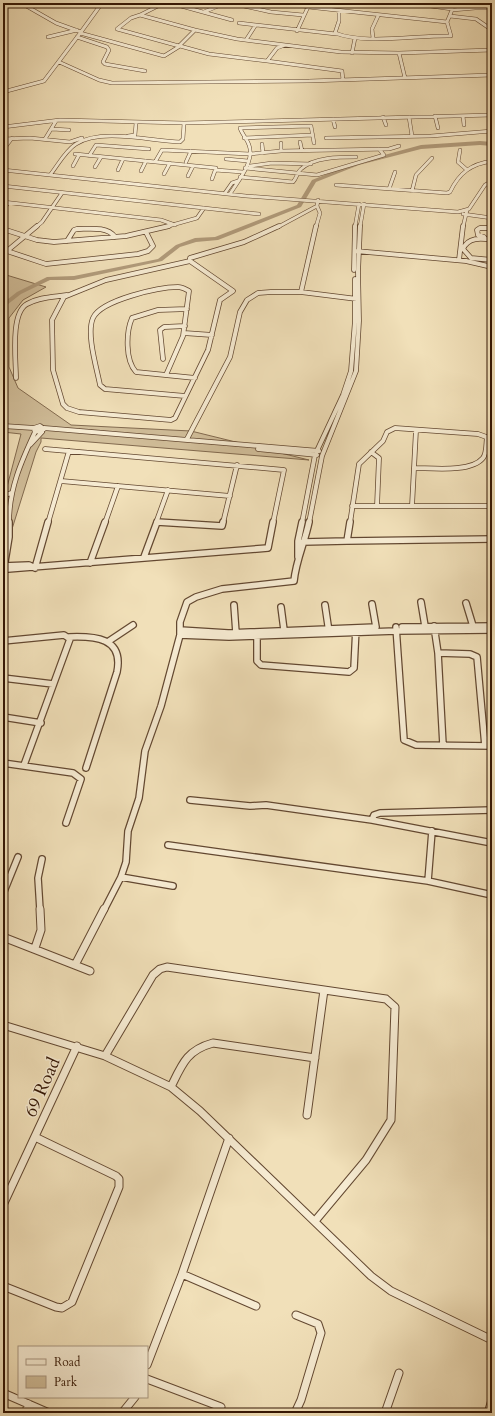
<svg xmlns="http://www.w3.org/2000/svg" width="495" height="1416" font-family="Cardo,serif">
	<rect width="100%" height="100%" fill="#f1e0b9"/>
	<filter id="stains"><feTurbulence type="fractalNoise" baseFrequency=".005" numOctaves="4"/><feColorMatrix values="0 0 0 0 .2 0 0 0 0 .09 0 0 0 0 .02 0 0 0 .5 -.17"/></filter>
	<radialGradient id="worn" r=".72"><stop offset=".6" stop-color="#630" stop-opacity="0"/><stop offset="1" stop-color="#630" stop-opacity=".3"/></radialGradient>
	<!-- green -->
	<path fill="#d1be9a" stroke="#826a4f" d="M3,274l43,13 -23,13 -14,18v49l9,21 53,37 120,6 118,29 -268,-22v4l-5,10 -33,106v-56l18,-68 -18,-2z"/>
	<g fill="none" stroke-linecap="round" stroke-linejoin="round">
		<!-- river -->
		<path fill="#b19b7b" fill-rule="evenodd" d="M480,141l12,1v4l-12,-1 -59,4 -62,16 -43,17 -15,25 -83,33 -22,2 -16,5 -18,14 -88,19h-24l-29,14 -18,14v-5l14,-11 30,-15 27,-1 84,-17 18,-14 19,-7 20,-1 82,-32 15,-25 43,-17 66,-18z"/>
		<defs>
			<path id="minor-far3" d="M170,3l62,17
				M230,3l41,9 32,3
				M291,3l17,4 139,15
				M409,3l43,6
				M475,8h17
				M339,11v10l-4,12c30,12 83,2 116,3l-4,-14 5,-12 23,-2v-5
				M204,12l21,-9
				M140,15l24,-12
				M140,15l55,15 -16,16 -62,-17 14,-11z
				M450,16l26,3 16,11
				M239,23l97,11
				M195,30l42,9 104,13 58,1
				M297,31l11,-24
				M81,32l21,-29
				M80,33l84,23 16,-10
				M48,37l29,-7
				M77,37l30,10 2,3 -6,12 2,2 40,7
				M373,38l-1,-9 6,-13
				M246,40l9,-14
				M180,46l29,8 58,7 10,-13 8,-3
				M352,53l3,-15
				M267,61l75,10 1,9
				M59,62l40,18 13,3 197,-2 183,-6
				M405,78l-6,-25 93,-3
				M3,92l41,-11 37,-49 -25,-9 -35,-20
				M435,116l3,12
				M463,116l1,9
				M383,117l3,8
				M409,117l3,19
				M333,119l2,8
				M3,127l57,-7 124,3 308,-8
				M52,129l17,1
				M128,136l7,-1 1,-12
				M244,138l69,-3
				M326,138l105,-2 61,-5
				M3,139l27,-1 40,4 12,-4
				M45,139l11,-18
				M300,142l2,9
				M281,143v8
				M262,144l1,9
				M3,150l9,-12
				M460,150l-2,12 8,7
				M75,154l141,14 -4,11
				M89,156l7,-11 53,4
				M226,159l22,2
				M155,162l7,-12 88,4 31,-3 108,-2 10,-3
				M186,162l5,-11
				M73,166l6,-11
				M250,166l22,-3 39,1
				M95,167l6,-10
				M245,168l72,7 67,-20 -5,-6
				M3,170l243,26 212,16 11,-3 16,-24 7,-4
				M118,170l5,-11
				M215,170l28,2
				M141,171l5,-10
				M164,174l6,-11
				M50,175c8,-10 15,-24 26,-31 25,-16 75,-3 104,-2l3,-3 1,-16
				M188,176l5,-10
				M240,177l53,5c4,-4 4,-10 8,-13 13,-12 39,-12 55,-12
				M336,185l111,8 3,-1c9,-19 21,-28 42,-31
				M3,186l256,28
				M389,189l6,-17
				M412,191l4,-16 16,-17
				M225,193l7,-10 6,-2
				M230,194c8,-13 25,-33 19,-49 -2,-6 -7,-11 -9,-17l71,-2 3,17
				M3,202l158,18 14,5
				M3,210l5,-7
				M463,214l29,4
				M36,227l6,-5 20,-29
				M165,227l32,-9 7,-10
				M278,227l39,-21 1,-6
				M316,227l4,-14 -3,-7
				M355,227l4,-23
				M360,227l4,-23
				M463,227l4,-17"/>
			<path id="minor-far2" d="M37,226l-30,25 39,13 92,-10 10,-3 5,-5 -7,-14
				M3,229l34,11 17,2 72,-6 43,-10
				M484,237l-6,-2 -1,-5 3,-2h12
				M492,240c-11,-2 -24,-3 -29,9l8,9 21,2
				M67,241l7,-11 3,-1c12,0 30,-3 38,8
				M356,251l110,10 26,6
				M459,260l4,-34
				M190,261l43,30 -13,9 -12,50 -33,68 -4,2 -92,-8 -12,-4 -4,-4 -10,-34 -1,-50 12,-23 42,-17z
				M190,261v-3l54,-16 35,-16
				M354,270l1,-44
				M301,292l15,-66
				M187,309l-29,1 -26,8c-6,14 -7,42 4,54l59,6
				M184,333l28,2
				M163,359l-3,-29 4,-3 21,-1
				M166,375l17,-39 6,-45c-4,-2 -7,-4 -11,-4 -19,0 -77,13 -85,31 -7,16 4,51 7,67l5,4 80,7
				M16,378c0,-17 -6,-65 11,-74 12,-7 27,-7 40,-9
				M3,426l31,2 6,-2 4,3 -9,3 -1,-3
				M44,428l275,23
				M187,439l43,-82 10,-45 7,-12 11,-7 13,-1h30l56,7
				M30,445l12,-13
				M45,449l239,21 -11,53
				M258,449l59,6
				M371,452l8,6 -2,48
				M414,468c17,0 57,5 69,-10 4,-5 3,-15 4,-21
				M61,481l169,15
				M3,496l8,-3
				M352,506h140
				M412,506l4,-76
				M157,522l14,1
				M9,523c0,-34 12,-61 26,-91
				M48,523l21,-72
				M105,523l13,-37
				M156,523l12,-33
				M223,523l14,-58
				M302,523l13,-68 28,-60 8,-24 4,-50v-42
				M309,523l13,-67 34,-85 3,-50 -1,-49 2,-46
				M350,523l9,-59 24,-23 4,-9 8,-4 83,6 14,5"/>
			<path id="minor-far1" d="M157,522l65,4 1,-4
				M350,522l-3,19 145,-2
				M303,542l44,-1
				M144,557l13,-35
				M298,557v-16l4,-19
				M90,563l15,-41
				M3,566l26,-1 6,3
				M5,566l3,3 260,-21 5,-26
				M35,568l13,-46
				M3,574l6,-37v-15
				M421,602l4,24
				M466,603l7,23
				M372,604l4,23
				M234,605l2,28
				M325,605l4,27
				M281,607l3,23
				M434,626l4,27 5,92
				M396,627l8,113 12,5 76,1
				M402,627l90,-1
				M180,630l48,3 148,-6
				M257,634v27l4,4 88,7 5,-4 2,-40
				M180,635l49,2 167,-6 96,-1
				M69,637c25,-1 55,0 48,35l-31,96
				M3,641l61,-6 6,4 -46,126
				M109,641l24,-16
				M438,653l32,1 7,3 8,89
				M3,678l50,6
				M3,717l38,6
				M3,763l70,10 8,6 -15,44
				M190,800l60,6 16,-1 106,15 120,23
				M372,820l2,-5 6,-2 112,-3
				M168,845l260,36 64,14
				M121,877l52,9
				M428,881l4,-50
				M3,894l15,-37
				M40,910l-2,-32 4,-19
				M104,910l17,-33 5,-15 2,-31 11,-33 6,-47 16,-45 19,-71v-13l7,-20 9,-5 26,-8 72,-8c2,-21 11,-39 15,-59"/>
			<path id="minor" d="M3,937l87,34
				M35,948l6,-18 -1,-21
				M75,965l29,-56
				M3,1025l102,31 66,31 29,24 171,165 20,15 101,49
				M105,1056l48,-81 7,-6 7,-2 219,32 9,8 -4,113 -25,40 -51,61
				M171,1087c11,-23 16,-37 42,-44l102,15
				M307,1115l17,-125
				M3,1205l74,-159
				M182,1274l74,32
				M3,1286l53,21 6,1 10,-6 47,-115v-8l-3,-3 -81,-39
				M147,1365l35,-91 47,-136
				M147,1379l74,28
				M3,1393l46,20
				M25,1413l4,-9
				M122,1413l13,-16
				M295,1413l6,-13 20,-67 -3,-9 -22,-9
				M385,1413l14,-40
				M488,1413l4,-13"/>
		</defs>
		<!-- minor-far3 casing -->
		<use href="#minor-far3" stroke="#634831" stroke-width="4"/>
		<!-- minor-far2 casing -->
		<use href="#minor-far2" stroke="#634831" stroke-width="5.5"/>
		<!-- minor-far1 casing -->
		<use href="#minor-far1" stroke="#634831" stroke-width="8"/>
		<!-- minor casing -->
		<use href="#minor" stroke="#634831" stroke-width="9"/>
		<!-- minor-far3 -->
		<use href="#minor-far3" stroke="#f6ebd2" stroke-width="3"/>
		<!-- minor-far2 -->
		<use href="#minor-far2" stroke="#f6ebd2" stroke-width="4"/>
		<!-- minor-far1 -->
		<use href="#minor-far1" stroke="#f6ebd2" stroke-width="5.5"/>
		<!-- minor -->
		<use href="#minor" stroke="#f6ebd2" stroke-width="7"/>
	</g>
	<g text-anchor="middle" stroke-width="3" stroke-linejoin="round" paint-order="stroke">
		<!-- near-street labels -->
		<g font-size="18" fill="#341604" stroke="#f6ebd2">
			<text transform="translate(42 1087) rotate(-66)" y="6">69 Road</text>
		</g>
	</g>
	<!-- margin -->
	<rect width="495" height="1416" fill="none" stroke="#f1e0b9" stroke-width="16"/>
	<rect x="4" y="4" width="487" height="1408" fill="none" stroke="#341604" stroke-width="2"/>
	<rect x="8" y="8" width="479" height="1400" fill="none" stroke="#341604"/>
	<!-- legend -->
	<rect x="18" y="1346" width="130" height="52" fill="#f6ebd2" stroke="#a89680"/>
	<rect x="26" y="1359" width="20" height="6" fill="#f6ebd2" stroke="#a89680"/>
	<text x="54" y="1366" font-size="12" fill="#341604">Road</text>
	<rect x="26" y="1376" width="20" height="12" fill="#d1be9a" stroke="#a89680"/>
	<text x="54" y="1386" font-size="12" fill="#341604">Park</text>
	<rect width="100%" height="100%" filter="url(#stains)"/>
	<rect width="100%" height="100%" fill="url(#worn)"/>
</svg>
